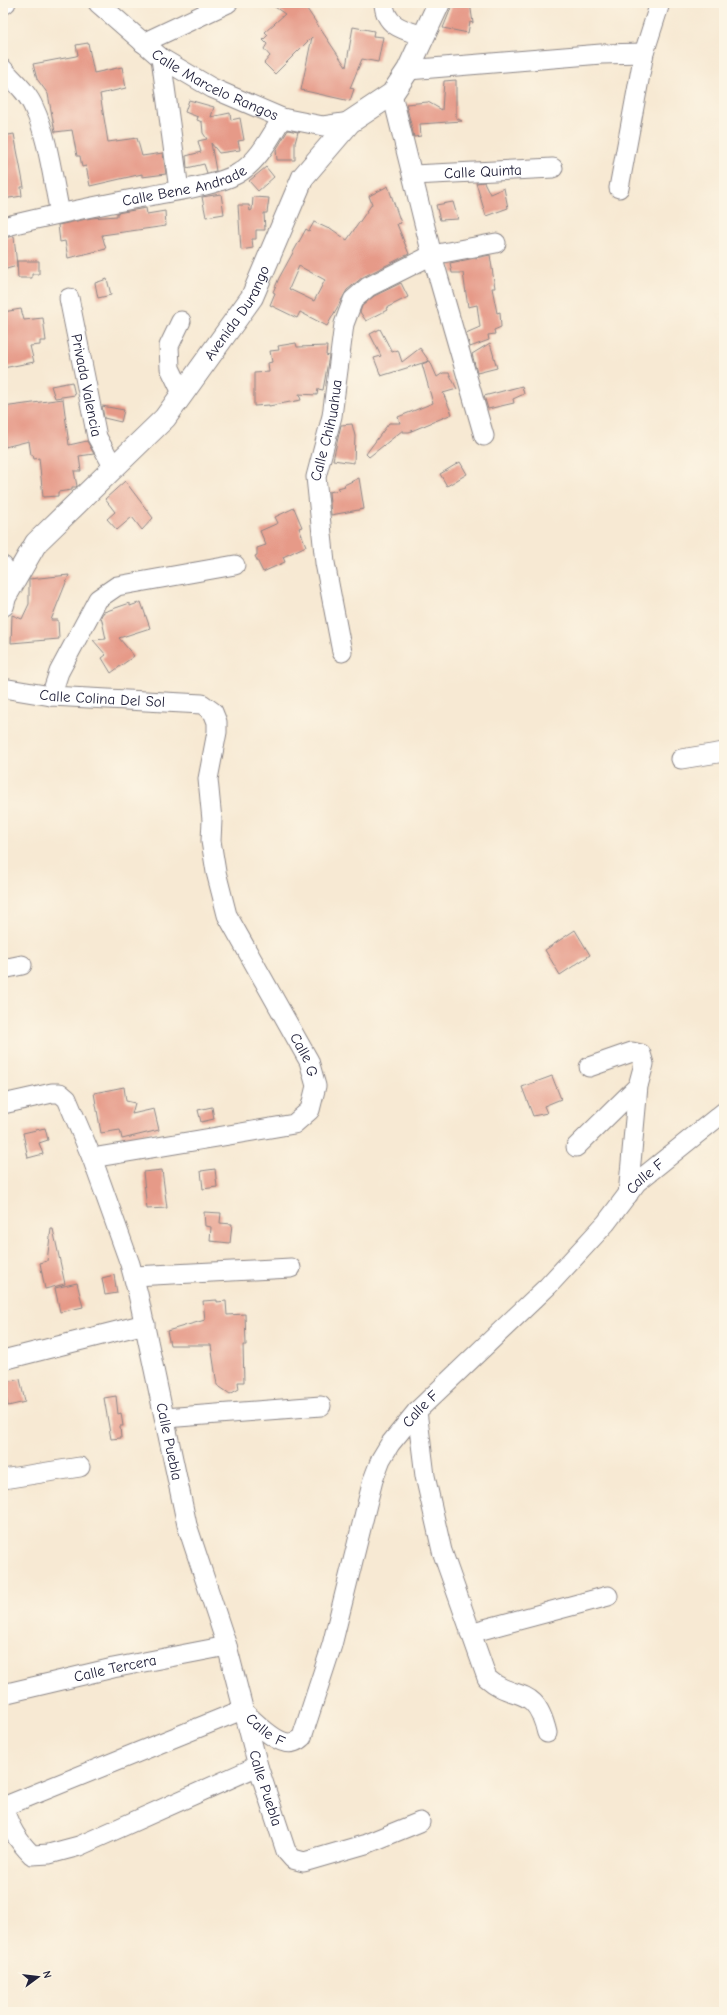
<svg xmlns="http://www.w3.org/2000/svg" width="727" height="2015" font-family="'Comic Neue',sans-serif">
	<rect width="100%" height="100%" fill="#fcf5e5"/>
	<filter id="ink" filterUnits="userSpaceOnUse"><feTurbulence type="fractalNoise" baseFrequency=".025" numOctaves="2"/><feDisplacementMap in="SourceGraphic" scale="8" xChannelSelector="R" yChannelSelector="G"/><feConvolveMatrix kernelMatrix="1 2 1 2 8 2 1 2 1" color-interpolation-filters="sRGB"/></filter>
	<filter id="wash" filterUnits="userSpaceOnUse"><feTurbulence type="fractalNoise" baseFrequency=".012" numOctaves="4" result="noise"/><feDisplacementMap in="SourceGraphic" scale="16" xChannelSelector="R" yChannelSelector="G"/><feGaussianBlur stdDeviation="0.9" result="paint"/><feColorMatrix in="noise" values="0 0 0 0 0 0 0 0 0 0 0 0 0 0 0 0 0 1.4 0 .05"/><feComposite in="paint" operator="in"/></filter>
	<g filter="url(#wash)">
		<rect width="100%" height="100%" fill="#f7e9d3"/>
		<g id="blocks">
			<!-- building -->
			<path fill="#e69a88" fill-rule="evenodd" d="M269,3h34l43,64 7,-40 21,4 -1,5 10,1 -5,25 -16,-3 -12,29 4,1 -4,12 -49,-11 11,-53 -37,37 -11,-11 6,-7 -6,-7 3,-5 -4,-4 5,-5 -3,-3 20,-18z
				M453,3h17l3,20 -3,-1 -2,11 -25,-5z
				M88,43l6,30 28,-6 4,21 -26,6 8,48 29,-4 5,18 21,-3 3,21 -24,3v-3l-52,12 -4,-20 -4,1 -2,-11h-3l-5,-26 -17,2 -7,-38 -11,-15 -4,-15 43,-8 2,-1 -2,-10z
				M456,80v38l6,3 -42,3 1,12 -7,1 -8,-33 22,-2 14,8 2,-29z
				M189,100l25,7 -3,10 19,-4 1,7 9,-2 4,22 -6,1 2,9 -21,3 -8,-10 5,28 -9,2 -3,-9 -17,4 -1,-12 15,-4 -3,-11 9,-2 -4,-6 -1,-11 -5,-2 1,-3 -13,-5z
				M288,130l10,2 -3,11v17h-18l-1,-10z
				M14,134l10,53h-3l1,9 -19,3v-63z
				M266,167l8,10 -16,14 -9,-10z
				M484,182l6,12 14,-6 4,20 -22,8 -10,-33z
				M388,186l13,37 -4,1 12,30 -46,23 -16,13 -20,36 -27,-14 -3,6 -27,-13 5,-12 -2,-1 6,-14 27,-49 3,2 5,-9 15,7 1,-1 17,12 25,-36 -3,-8zM299,266l26,14 -11,21 -25,-12z
				M221,194l3,20 -18,3 -4,-20z
				M253,197l16,1 -2,15h-3l1,17h-9v9h-4l1,9 -12,2 -3,-45h11l1,6 2,-1z
				M453,202l5,17 -18,1 -4,-15z
				M146,208l1,6 18,-3 1,15 -64,9 4,14 -38,9 -3,-17 -5,1 -2,-17 33,-7 26,-2v-3z
				M14,236l3,30 -14,4v-32z
				M490,255l5,33h-3l5,25 3,-1 1,15 -7,3 1,4 -7,1 1,5 -19,7 -4,-14 14,-6 -3,-22 -9,2 -5,-34h-11l-2,-10z
				M17,261h22v13h-7v4h-14z
				M107,279l4,16 -13,3 -3,-15z
				M401,283l7,14 -22,11 1,2 -21,11 -6,-9 2,-6 12,-10z
				M21,309l3,11 19,-2 3,23h-6v4l-10,1 4,16 -31,6v-56z
				M380,329l12,23 6,-2 4,12 18,-14 9,13 -48,15 -7,-18 7,-2 -11,-22z
				M296,343l1,4 30,-1 -1,9 3,1 -6,34 -5,-1 -1,6 -18,-1 2,6 -32,6v-1l-15,1v-33l15,-1 -1,-9 4,-1 -2,-11 9,-1 -1,-4z
				M490,343l7,25 -20,5 -5,-19z
				M430,361l7,16 6,-4h6l8,16 -14,4 9,21 -43,18h-6v-2l-34,27 -3,-3 23,-31h11l-2,-6 35,-14 -11,-39z
				M72,382l3,13 -20,3 -4,-12z
				M522,386l2,8 -11,5 1,4 -26,6 -4,-13z
				M63,399l6,46 18,-4 7,13 -15,2 2,15h-7l3,15 -1,1h-4v3l-14,2v4l-15,1 -4,-39 -5,1 -1,-4h-2l-2,-14 -24,6 -2,-40z
				M102,406l22,4 -3,12 -17,-4z
				M352,424l3,12 -1,27 -21,-3 8,-35z
				M460,462l7,12 -20,12 -7,-12z
				M359,478l5,31 -33,6 -2,-23 10,-2 -1,-2 7,-2 -1,-1z
				M125,481l28,37 -11,12 -10,-13 -15,13 -10,-11 8,-7 -10,-13z
				M294,508l8,19 -3,1 7,18 -23,11 2,5 -22,10 -8,-16 2,-1v-7l9,-3 -6,-14 18,-8 -3,-6z
				M69,575l-18,45h7l1,19 -48,4 1,-28 10,4 7,-15v-25z
				M141,602l9,26 -31,10 15,18 -23,17 -9,-15 4,-3 -13,-15 13,-1 -5,-23 3,-4 26,-9v3z
				M575,930l15,25 -30,20 -15,-25z
				M552,1076l9,23 -17,7 3,7 -14,3 -11,-29z
				M124,1087l2,14 9,2 -3,11 22,-5 5,21 -37,9 -2,-9 -19,3 -7,-40z
				M212,1107l2,12 -13,3 -3,-12z
				M45,1128l3,12 -9,3 4,11 -15,4 -5,-25z
				M215,1169l2,18 -14,2 -2,-18z
				M162,1170l5,38 -20,1 -4,-37z
				M204,1212l17,1 -1,10 12,1 -2,19 -20,-2 1,-14 -6,-1z
				M51,1229h2l12,55 -20,5 -5,-26 7,-2z
				M114,1275l3,18 -12,2 -3,-17z
				M77,1283l6,24 -23,5 -5,-24z
				M217,1300v2l9,-1 1,14 18,-1 1,31h-3l1,37h-6l1,7 -9,5 -13,-9 -6,-40h-41l-3,-14 38,-11 -2,-19z
				M20,1379l5,23 -17,4 -5,-23z
				M116,1396l2,18 3,-1 2,13h-3l1,12 -10,1 -7,-41z"/>
		</g>
	</g>
	<g filter="url(#ink)">
		<use href="#blocks" fill-opacity="0" stroke="#8c8687" stroke-width="1"/>
		<g fill="none" stroke-linecap="round" stroke-linejoin="round">
			<defs>
				<g id="minor">
					<path id="s1" d="M98,3l63,55 51,30 70,30 41,8 27,-4"/>
					<path d="M384,3c1,24 21,27 40,33"/>
					<path d="M3,5l3,-2"/>
					<path d="M143,43l85,-40"/>
					<path d="M161,58l18,132"/>
					<path d="M3,69c11,12 25,24 31,39 14,29 19,73 26,105"/>
					<path d="M408,70l193,-16 43,-1"/>
					<path d="M392,94l40,161 52,181"/>
					<path id="s2" d="M413,175l140,-7"/>
					<path d="M619,188l25,-135 16,-50"/>
					<path id="s3" d="M3,227c48,-12 97,-22 146,-31 25,-5 66,-10 88,-22 21,-12 33,-36 45,-56"/>
					<path id="s4" d="M69,298l28,139 17,31"/>
					<path d="M181,321l-12,25 1,22 12,25"/>
					<path d="M3,566l2,31"/>
					<path id="s5" d="M342,652l-17,-89 -9,-86 16,-61 12,-92 9,-24 15,-13 64,-32 64,-12"/>
					<path id="s6" d="M3,688l48,8 151,8 11,8 4,10v10l-9,47 4,41 -1,21 5,31 11,43 82,146 7,25 -6,24 -16,14 -202,34"/>
					<path d="M51,696l8,-24 39,-73 19,-13 118,-21"/>
					<path d="M681,759l43,-7"/>
					<path d="M3,969l19,-4"/>
					<path d="M589,1067l43,-15 9,2 3,10 -6,22 -10,109"/>
					<path id="s7" d="M3,1104l49,-11h8l7,6 25,59 38,106 8,30 49,231 40,121 31,120 28,85 7,8 11,3 62,-18 54,-22"/>
					<path d="M576,1147l62,-61"/>
					<path d="M134,1276l157,-8"/>
					<path d="M3,1360l142,-36"/>
					<path d="M417,1411l8,65 17,75 45,127c28,25 48,4 60,55"/>
					<path d="M165,1418l156,-12"/>
					<path d="M3,1479l77,-12"/>
					<path d="M470,1633l138,-37"/>
					<path id="s8" d="M3,1694l110,-26 114,-22"/>
					<path id="s9" d="M3,1807l239,-97c11,10 37,38 52,32 3,-1 6,-3 8,-5l30,-92 41,-165 8,-21 9,-15 27,-33 131,-125 58,-63 31,-41 87,-70"/>
					<path d="M3,1808c8,21 13,31 29,47l17,-1 30,-8 179,-80"/>
				</g>
				<g id="major">
					<path id="s10" d="M3,605l2,-8 31,-54 129,-125 87,-121 51,-120 47,-55 42,-28 16,-24 31,-67"/>
				</g>
			</defs>
			<!-- minor casing -->
			<use href="#minor" stroke="#8c8687" stroke-width="21"/>
			<!-- major casing -->
			<use href="#major" stroke="#8c8687" stroke-width="24"/>
			<!-- minor -->
			<use href="#minor" stroke="#fff" stroke-width="19"/>
			<!-- major -->
			<use href="#major" stroke="#fff" stroke-width="22"/>
		</g>
	</g>
	<g text-anchor="middle" stroke-width="3" stroke-linejoin="round" paint-order="stroke">
		<!-- street labels -->
		<g font-size="15" fill="#22223b" stroke="#fcf5e5">
			<text dy="5" stroke="none"><textPath href="#s1" startOffset="144">Calle Marcelo Rangos</textPath></text>
			<text dy="5" stroke="none"><textPath href="#s2" startOffset="70">Calle Quinta</textPath></text>
			<text dy="5" stroke="none"><textPath href="#s3" startOffset="186">Calle Bene Andrade</textPath></text>
			<text dy="5" stroke="none"><textPath href="#s10" startOffset="378">Avenida Durango</textPath></text>
			<text dy="5" stroke="none"><textPath href="#s4" startOffset="89">Privada Valencia</textPath></text>
			<text dy="5" stroke="none"><textPath href="#s5" startOffset="225">Calle Chihuahua</textPath></text>
			<text dy="5" stroke="none"><textPath href="#s6" startOffset="100">Calle Colina Del Sol</textPath></text>
			<text dy="5" stroke="none"><textPath href="#s6" startOffset="580">Calle G</textPath></text>
			<text dy="5" stroke="none"><textPath href="#s9" startOffset="1008">Calle F</textPath></text>
			<text dy="5" stroke="none"><textPath href="#s9" startOffset="684">Calle F</textPath></text>
			<text dy="5" stroke="none"><textPath href="#s7" startOffset="426">Calle Puebla</textPath></text>
			<text dy="5" stroke="none"><textPath href="#s8" startOffset="115">Calle Tercera</textPath></text>
			<text dy="5" stroke="none"><textPath href="#s9" startOffset="289">Calle F</textPath></text>
			<text dy="5" stroke="none"><textPath href="#s7" startOffset="786">Calle Puebla</textPath></text>
		</g>
	</g>
	<!-- margin -->
	<rect width="727" height="2015" fill="none" stroke="#fcf5e5" stroke-width="16"/>
	<!-- north arrow -->
	<g transform="translate(38 1977) rotate(75)" stroke="#fcf5e5" stroke-width="3" paint-order="stroke">
	<path d="M0-3L7 15L0 10L-7 15Z" fill="#22223b"/>
	<text y="-6" font-size="11" font-weight="bold" text-anchor="middle" fill="#22223b">N</text>
	</g>
</svg>
